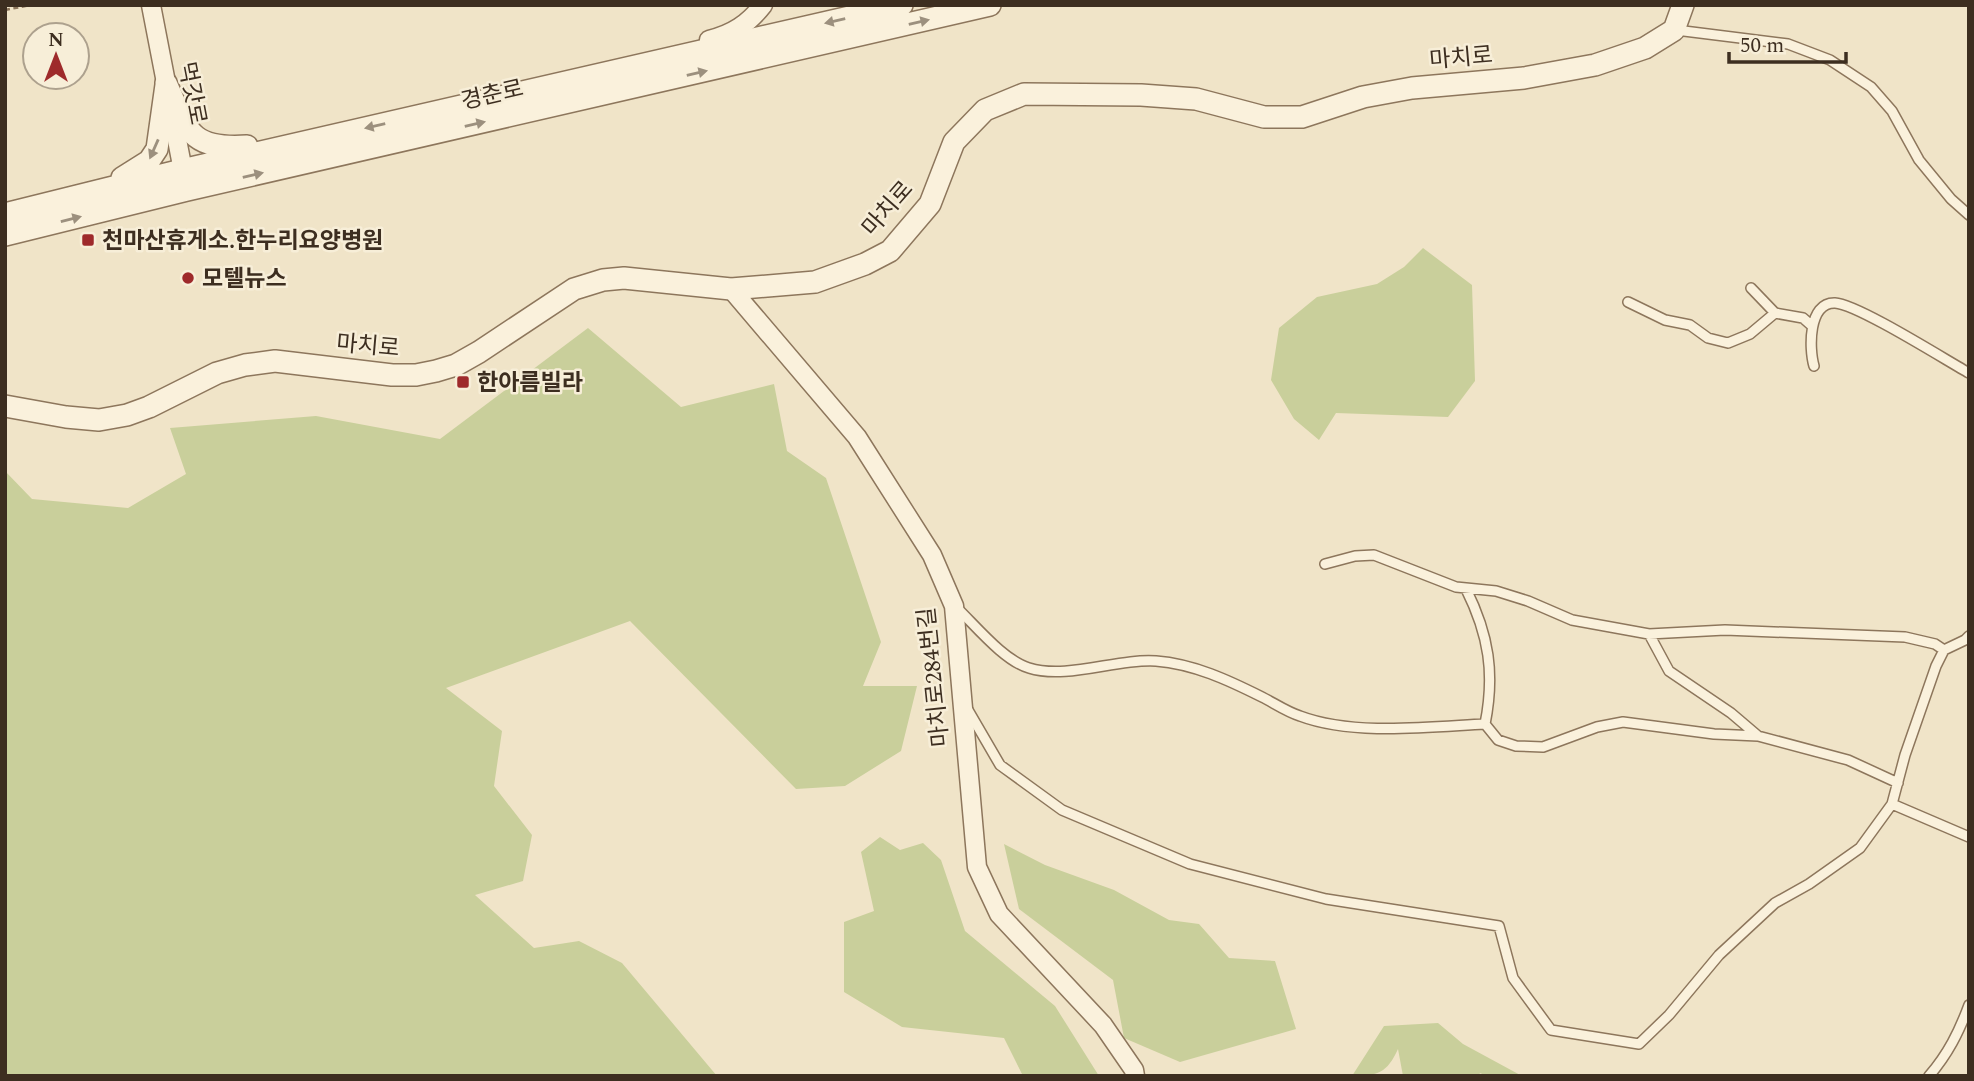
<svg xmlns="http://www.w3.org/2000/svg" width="1974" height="1081" font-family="Spectral,'Noto Sans KR',serif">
	<rect width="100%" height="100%" fill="#f0e4c8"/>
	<!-- green -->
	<path fill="#c9cf9b" d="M1423,248l49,37 3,96 -27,36 -112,-4 -17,27 -25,-21 -23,-39 8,-52 38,-31 60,-13 27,-17z
		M588,328l93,79 93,-23 13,67 39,27 55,164 -18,44h54l-16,65 -56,35 -49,3 -166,-168 -184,67 56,43 -8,55 38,49 -9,46 -48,14 59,53 45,-7 43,22 95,113h-712v-605l27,28 96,9 58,-34 -16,-46 146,-12 124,23z
		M880,837l20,13 23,-7 18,17 24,71 90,75 44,70h-76l-19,-38 -102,-11 -58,-35v-70l30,-11 -13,-59z
		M1004,844l41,21 69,25 55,30 30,4 30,34 46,3 21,68 -116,33 -56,-24 -11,-58 -94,-71z
		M1438,1023l25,21 59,32h-39l-2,-3 -6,3h-72l-5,-27c-11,24 -20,27 -46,27l32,-50z"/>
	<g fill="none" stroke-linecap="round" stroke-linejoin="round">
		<defs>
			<path id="service" d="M1676,30l112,14 42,16 41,27 21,24 27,49 32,39 18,16
				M1751,288l24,25
				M1628,302l37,18 25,5 18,13 20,5 22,-9 25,-21 28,5 8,7
				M1814,366c-5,-17 -6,-64 21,-63 22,1 109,56 134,70
				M1325,564l30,-8 19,-1 82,32 40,4 32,10 44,19 77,14 76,-4 180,7 30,7 9,6
				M1466,589c23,46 29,85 19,135
				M956,607c19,18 48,54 73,61 38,12 89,-10 127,-7 38,3 72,19 106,36 12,6 25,15 38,19 53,20 129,11 185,8
				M1649,634l20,37 62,42 27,23
				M968,710l32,55 62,45 128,54 136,35 173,27 14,52 38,52 88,14 30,-29 50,-60 56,-52 34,-19 51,-36 32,-44 13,-49 31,-89 8,-16 21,-10 4,-4
				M1485,724l13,16 18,6 27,1 54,-20 26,-5 91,12 44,2 90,24 50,23
				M1892,804l77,33
				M1929,1076c19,-22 30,-44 40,-71"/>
			<path id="minor" d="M151,5l34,176
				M709,40c24,-6 39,-16 54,-35
				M731,289l126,148 75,118 22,51 23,261 22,47 104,111 31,45 1,6"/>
			<path id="tertiary" d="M166,83c21,47 23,67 81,63
				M122,178l27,-17 8,-12 9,-64
				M5,214l177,-44 720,-165
				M5,235l182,-45 803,-185
				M5,406l61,11 33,3 28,-5 22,-8 68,-34 28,-8 30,-4 117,14h24l20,-4 20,-6 23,-13 95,-63 29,-9 21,-2 107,11 84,-7 50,-18 25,-13 40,-47 24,-62 31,-32 39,-16 117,1 55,4 68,18h38l61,-20 49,-9 112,-10 71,-13 50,-17 29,-18 9,-25"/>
		</defs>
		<!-- service casing -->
		<use href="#service" stroke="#8d765c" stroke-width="12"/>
		<!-- minor casing -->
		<use href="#minor" stroke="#8d765c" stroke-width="21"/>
		<!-- tertiary casing -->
		<use href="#tertiary" stroke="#8d765c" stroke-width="24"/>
		<!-- path -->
		<path stroke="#8d765c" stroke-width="2.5" stroke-dasharray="5 3.5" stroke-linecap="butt" d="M5,10l26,-5"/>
		<!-- service -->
		<use href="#service" stroke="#faf1dc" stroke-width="9"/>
		<!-- minor -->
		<use href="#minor" stroke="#faf1dc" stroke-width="18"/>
		<!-- tertiary -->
		<use href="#tertiary" stroke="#faf1dc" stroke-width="21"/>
	</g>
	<!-- one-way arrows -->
	<defs><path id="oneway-solid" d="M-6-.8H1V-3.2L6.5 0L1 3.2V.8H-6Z" transform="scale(1.75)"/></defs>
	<g fill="#9c907e">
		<use href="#oneway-solid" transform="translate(835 21) rotate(167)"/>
		<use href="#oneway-solid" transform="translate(919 22) rotate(-13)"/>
		<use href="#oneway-solid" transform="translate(697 73) rotate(-13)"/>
		<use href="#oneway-solid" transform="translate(475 124) rotate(-13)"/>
		<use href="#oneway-solid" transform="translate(375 126) rotate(167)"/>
		<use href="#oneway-solid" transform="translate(154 149) rotate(114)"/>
		<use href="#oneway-solid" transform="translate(253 175) rotate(-13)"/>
		<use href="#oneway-solid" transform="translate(71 219) rotate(-14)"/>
	</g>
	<!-- markers -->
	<g fill="#9e2a2b" stroke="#f7eed8" stroke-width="2.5">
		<rect x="81" y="233" width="14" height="14" rx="3.5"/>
		<circle cx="188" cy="278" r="7"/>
		<rect x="456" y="375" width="14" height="14" rx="3.5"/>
	</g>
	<g text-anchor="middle" stroke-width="5" stroke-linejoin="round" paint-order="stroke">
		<!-- street labels -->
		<g font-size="23" fill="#3d2e20" stroke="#f7eed8">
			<text transform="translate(1461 57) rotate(-5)" y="8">마치로</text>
			<text transform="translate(193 93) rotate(79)" y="8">먹갓로</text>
			<text transform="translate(492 94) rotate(-13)" y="8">경춘로</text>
			<text transform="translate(887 208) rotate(-49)" y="8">마치로</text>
			<text transform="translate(368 345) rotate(5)" y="8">마치로</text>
			<text transform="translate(933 677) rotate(-96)" y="8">마치로284번길</text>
		</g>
		<!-- poi labels -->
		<g font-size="23" font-weight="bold" fill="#3d2e20" stroke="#f7eed8" text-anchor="start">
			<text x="102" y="248">천마산휴게소.한누리요양병원</text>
			<text x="202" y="286">모텔뉴스</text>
			<text x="477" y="390">한아름빌라</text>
		</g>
	</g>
	<!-- border -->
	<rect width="1974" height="1081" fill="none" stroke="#3d2e20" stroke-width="14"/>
	<!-- north arrow -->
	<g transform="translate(56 56)"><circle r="33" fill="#f7eed8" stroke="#ada18e" stroke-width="2"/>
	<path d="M0-5L12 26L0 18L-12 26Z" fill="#9e2a2b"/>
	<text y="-10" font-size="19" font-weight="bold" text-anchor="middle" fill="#3d2e20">N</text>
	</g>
	<!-- scale -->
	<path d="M1729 52v10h117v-10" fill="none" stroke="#3d2e20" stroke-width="3.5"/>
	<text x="1740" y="52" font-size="21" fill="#3d2e20" stroke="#f7eed8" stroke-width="5" paint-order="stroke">50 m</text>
</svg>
